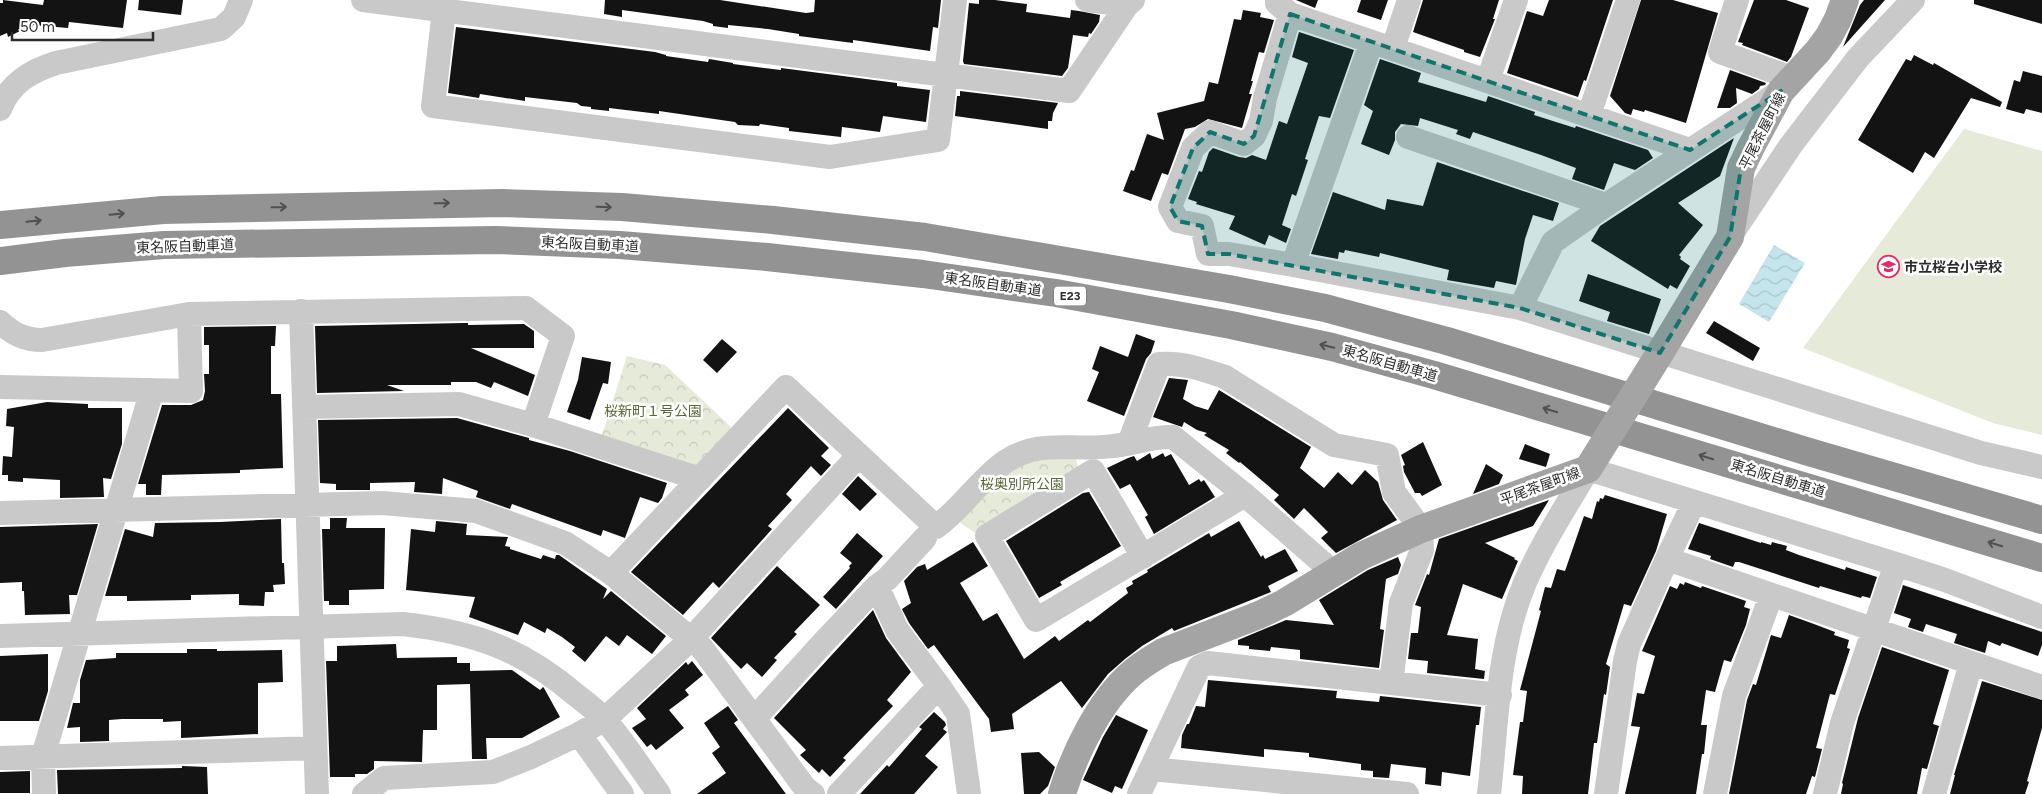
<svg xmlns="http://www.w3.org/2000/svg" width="2042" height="794" font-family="Figtree,'Noto Sans JP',sans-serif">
	<defs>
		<pattern id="forest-crowns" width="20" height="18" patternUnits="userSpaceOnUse" patternTransform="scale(1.25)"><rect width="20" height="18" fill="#e6ead9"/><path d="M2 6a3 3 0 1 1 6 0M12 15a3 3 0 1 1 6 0" fill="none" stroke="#c5c9ba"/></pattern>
		<pattern id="water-waves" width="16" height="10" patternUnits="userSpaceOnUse" patternTransform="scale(1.25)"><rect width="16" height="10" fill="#c4e5eb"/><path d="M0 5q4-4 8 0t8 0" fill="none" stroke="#a9c5ca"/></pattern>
	</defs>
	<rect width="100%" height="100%" fill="#fff"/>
	<!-- forest -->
	<path fill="url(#forest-crowns)" d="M627,356l38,9 65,61 1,7 -29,32 -9,2 -92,-29z
		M1075,455l4,16 -102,63 -18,-12 47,-51 12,-7z"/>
	<!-- pitch -->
	<path fill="#e6ead9" d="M1964,129l78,22v284l-49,-12 -190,-75z"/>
	<!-- water -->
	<path fill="url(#water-waves)" d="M1774,245l31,18 -36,59 -30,-18z"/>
	<!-- building -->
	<path fill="#131313" d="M3,0l40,5 1,-5h83l-4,28 -54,-6 -1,6 -35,-3v2l-3,-1 -22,11 -1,-4 -7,3v-33h3z
		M139,0h44l-2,15 -43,-5z
		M605,0h115l86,13 8,-1 1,-12h126l-3,28 -5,-1 -3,24 -77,-11v3l-54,-7v-2l-31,-5 -40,-4v3l-15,-2v-2l-10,-3 -81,-11v7l-18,-3z
		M979,0h16l32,4 -1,8 44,6 1,-8 8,1 21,4 -1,7 -8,12 -2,-1 -1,4 -15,-2 -5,33 -6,8 -98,-12 -1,-3 6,-58 10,1z
		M1296,0h22l-3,8z
		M1361,0h27l-7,20 -24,-8z
		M1423,0h76l-6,19h2l-15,38 -16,-5v-2l-51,-18z
		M1549,0h64l-27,81 -2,-1 -6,17 -71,-24 20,-62 16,5z
		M1641,0h32l45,13 -32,110 -41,-13 -1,2 -11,-3 -2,6 -6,-2 -15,-17z
		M1754,0h32l23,8 -18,49 -4,5 -45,-17 1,-2 -5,-1z
		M1864,0h21l-42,47 17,-42z
		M1974,0h68v24l-68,-20z
		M1243,10l18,3 -1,4 14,3 -10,33 -5,-1 -8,29h2l-4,13h3l-1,3 -9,31 -34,-9 -13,8 -10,2 -17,46 -6,-2 -11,28 -28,-10 8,-21 3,1 13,-37 17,6 -7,-27 47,-12 5,-19 9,2 16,-65 7,1z
		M456,27l199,25 11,3v1l42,6 1,-3 24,4v1l48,6v-2l116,15v3l33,4 -4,32 -43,-6 -3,16 -38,-5 -1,10 -52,-6v-3l-29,-4 -1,2 -21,-1 -3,-3 -76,-11v3l-50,-6v3l-18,-2v-2l-10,-1 -4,-3 -52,-6v4l-45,-7 -1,4 -31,-5z
		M1299,32l55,18 -24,68 -11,-2 -14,43 3,1 -12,36 -4,-2 -10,31 9,4 -5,14 -17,-8 -4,10 -36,-16 6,-13 -39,-12 1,-2 -9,-3 11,-28 3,1 7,-20 4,-4 26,9 7,1 6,-3 14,5 13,-39 8,3 21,-61 -16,-6z
		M1914,55l19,10 1,-2 68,39 -2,5 -29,-9 -37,60 -9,-6 -12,21 -55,-33 48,-81 5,2z
		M1380,59l41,14 -3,9 68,20 2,-6 47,16 -1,3 41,13 1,-2 72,24 5,8 -18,12 -21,-7 -10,27 -32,-11 4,-11 -35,-13 -68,-23 -3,7 -14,-5 2,-4 -38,-12 -2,8 -17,-2 -6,8v8l-6,15 -28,-11 12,-33 -9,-6z
		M1730,70l36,13 -1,2 -5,1 -1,3 -7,5 -16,-6 1,15 -7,5h-13z
		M2023,71l19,5v37l-16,-4 -2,5 -18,-5 8,-29 6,2z
		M960,91l98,12 -5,10 -1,8h-4v8l-93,-13 2,-20h3z
		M1734,138l-14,38 -42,27 25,22 -24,30 2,2 -1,2 10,7 -13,23 -7,-4 -2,4 -77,-48 9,-15z
		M1437,162l122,41 -6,18 -20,-6 -8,24 -9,46 -20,-4 -2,7 -47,-8 2,-10 -69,-17 -1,4 -34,-7 -1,3 -5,-1 -1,7 -27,-5 22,-62 52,18 2,-11 36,7z
		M1588,274l73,25 -12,35 -42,-13 3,-9 -31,-11z
		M1714,321l46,27 -7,13 -47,-28z
		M464,323h4v2l56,-1 10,7v17h-63l64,27 -7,21 -34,-14 -3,6 -15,-6h-25v3h-64l17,6 -87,2 -2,-67z
		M276,326l-1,20h-4v48h10l2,74 -43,2v3l-78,2 -1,20h-15v-11h-8l24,-79h29l12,-5 2,-9 -1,-17h5v-29h-5v-18z
		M1136,334l19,7 -4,12 -5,6 -22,57 -37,-15 12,-29 -7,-3 8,-23 28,11z
		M722,339l15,13 -20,21 -14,-13z
		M582,357l29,5 -3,22 -5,-1 -13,37 -23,-8 11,-32z
		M1169,378l19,2 -5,19 12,7 13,4 11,-20 92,57 -11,21 24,20 14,-16 14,13 13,-15 13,12 5,18 14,20 -61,33 -15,-15 7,-6 -24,-24 -10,11 -20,-19 5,-5 -39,-33 -1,1 -13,-10 3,-3 -25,-15 3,-2 -10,-3 -13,-8 -2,5 -29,-10z
		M47,402l41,2v4h34v36l-11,35 -8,-1 1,19 -44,1v-18l-37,-2v4l-15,-1v-6h-6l1,-19 9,1 2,-30 -8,-1 1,-17z
		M788,408l41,40 -8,8 10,9 -10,11 -10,-10 -25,28 6,6 -24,26 4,3 -53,59 -6,-6 -30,33 -52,-43z
		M457,418l72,20v2l41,11 97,32 -5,15 -4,5 -18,-6 -15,41 -22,-8 -2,6 -89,-32 -2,5 -34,-12 2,-6 -35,-13 -1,16 -28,-2 1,-10 -45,1v7h-34v-6l-16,-1 -2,-63z
		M1423,442l19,43 -20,11 -2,-3h-5l-11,-21 -1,-6 2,-1 -4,-10z
		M1525,444l25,10 -4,13 -27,-8z
		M1150,453l2,6 11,-6 2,4 6,-3 18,31 10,-6 2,3 3,-2 11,17 -61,37 -9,-17 3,-2 -18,-31 -10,5 -13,-21 21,-10 6,-2 3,5z
		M1486,464l17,11 -4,9 -26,10z
		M858,476l19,18 -17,17 -18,-17z
		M1089,492l32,54 -61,36 2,3 -23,13 -33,-57 77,-48z
		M1605,495l62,19 -11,37 -25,55 -7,-2 -18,60 4,3 -4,28 -2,-1 -7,49h-3l-6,51h-66l1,-18 -10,-1 7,-53h3l4,-31 -7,-1 21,-79 -2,-1 6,-23 6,1 6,-19 8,2 19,-55 8,3 5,-18 2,1 1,-4 3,1z
		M1549,500l-16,26 -48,17 30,15 -1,1 4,2 -16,38 -39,-15 -16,51 31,4 -3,30 10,2 -1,8 -57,-6 1,-12 -20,-2 3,-26h7l3,-26 -6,-2 12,-31 2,1 10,-36z
		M330,518h17l-1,10h39l-1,61 -35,1v15h-20v-4h-5l-2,-72h8z
		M281,519l1,44h2l1,21 -12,1 1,7h-9l-1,14 -25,-1v-11l-48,1v5l-64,1v-5h-22l20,-67 28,8 2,-14 65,-1z
		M436,521l31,3 -1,11 42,2 -3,9 5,1v2l31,10 2,-4 12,4 1,-4h3l48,34 -4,10 8,-8 55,45 -14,18 -25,-19 -8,11 -13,-10 -21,26 -13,-11 3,-4 -13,-10 -15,-9 -2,5 -21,-11 -6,13 -49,-18 6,-20 -69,-7 5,-61 24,3z
		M1239,521l22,36 2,-2 2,4 20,-10 13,22 -30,15 3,6 -97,39 -2,-3 -30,18 -17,13 -17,15 -26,34 -21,-27 -49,33 2,15 -23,3 -2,-13 -55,-74 -6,4 -19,-26 -7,-14 9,-6 -7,-22 13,-14 8,-3 2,6 46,-28 15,24 -28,17 23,38 14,-8 27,46 31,-23 4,5 29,-21 2,2 38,-29 -2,-5 7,-4 -1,-3 16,-9 -1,-2 62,-37 2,4z
		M1699,523l62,20v-1l10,3 1,-3 15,4 -1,4 13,5 46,15 1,-3 31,10 -7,21 -8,-2 -1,2 -41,-12 -1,2 -80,-26h-4l-2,5 -23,-8 1,-3 -23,-7z
		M98,524l-21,71h-8l1,19 -45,1 -1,-24h-2v-9l-22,1v-56z
		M857,533l26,23 -47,53 -13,-12 27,-29 -1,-2 3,-3 -12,-10z
		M1398,557l3,8 -3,9 -12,5 -6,50 4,1 -5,38 -79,-9v-9l-29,-3 -1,4 -21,-2v-3l-11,-1v-5l48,-20 48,5 -15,-25 49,-30z
		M777,566l43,39 -26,27 3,2 -23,24 3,2 -15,17 -15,-14 -6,6 -30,-31z
		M1685,582l16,6 1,-2 44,15 -2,6 6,2 -4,16 -15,37 -7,-2 -9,32 -9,-2 -5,35h6l-3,29h-2l-6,40h-71l15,-67 -9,-1 6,-33 7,1 11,-38 -13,-5 28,-65 7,3 3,-6 4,2z
		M1903,585l139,47v13l-4,11 -36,-13 -2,3 -12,-5 -3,12 -31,-10 3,-9 -31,-10 -3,8 -15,-5 3,-8 -17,-6z
		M873,610l13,28 25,34 -24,28 6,6 -50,52 3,2 -16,17 -8,-8 -3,4 -19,-18 6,-5 -32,-32z
		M1789,615l25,9 21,8 -1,3 15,5 -2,8 3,1 -15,46 -5,-1 -14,54 6,1 -7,28 -3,-1 -6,18h-77l18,-94 6,-16 3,1 15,-50 10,3z
		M396,644l1,14 60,-1v6h13v8l42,-1 28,20 3,-3 1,1 16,29 -38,21h-36l1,21h-15l-2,-75 -33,1v45h-14l-1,32 -48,-1v8l-7,5h-12v3h-25l-4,-116h11v-15z
		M1882,647l67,23 -16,54 6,2 -12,43 -5,-1 -5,26h-76l2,-10 -1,-1 16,-65z
		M187,649h30v2l65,-1 1,32 -25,1v51l-77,4v-17l-18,1v-3h-41l-13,1v21l-29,1v-15l-13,1 6,-25h7v-23l6,-20 30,-2v-5h71z
		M48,654v37l-9,30h-39v-65z
		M692,661l11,14 -18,15 4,5 -20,15 15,18 -28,22 -5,-6 -4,3 -15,-19 14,-9 -9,-11 49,-46 2,3z
		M1208,680l129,11 -1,7 43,4 1,-6 101,11 -2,18h-3l-6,51 -28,-4 -1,14 -16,-2 1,-16 -35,-4 -2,14 -16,-1v-6l-12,-1v-6l-52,-7v-4l-45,-4v8l-83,-9 1,-13 5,-11h2l7,-18 9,1z
		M1982,681l60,19v28l-15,53 2,1 -4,12h-75l5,-19h-1z
		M728,706l10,14 -4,3 52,71h-89l29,-21 -14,-20 8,-6 -16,-24z
		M934,712l11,10 1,3 -3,4 4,3 -22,24 13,11 -24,27h-54l27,-29 2,2 33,-38 -3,-2z
		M1116,715l32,15 -26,59 -7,-3 -3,7 -29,-13 20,-43z
		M1039,752l16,15 -7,19 -8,8h-16l-3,-41z
		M182,766l25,1 1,27h-150l-1,-24 125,-2z
		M30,771v22h-30v-21z"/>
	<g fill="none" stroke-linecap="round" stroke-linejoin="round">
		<!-- minor -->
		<path stroke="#c9c9c9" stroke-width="24" d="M363,0l706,91 58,-86 6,-5
			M1087,0l40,5
			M1277,0v3l13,11 400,136
			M1737,0l-17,52 72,26
			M444,10l-11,96 397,51 108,-17 17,-140
			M1290,14l-25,84 -4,23 -7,15 -10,8 -34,-12 -17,16 -23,59 8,14 24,5 6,28h21l64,11
			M1371,43l-78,222 227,43 461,145 61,14
			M1393,48l16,-48
			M1488,80l28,-80
			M0,109c10,-26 31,-38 56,-46l165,-34 13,-12 7,-17
			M1589,115l39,-115
			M1408,137l198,68
			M1731,235l60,-90 67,-87 55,-58
			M1520,308l33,-66 53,-37 175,-114
			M301,311l16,483
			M0,322c13,12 25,18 42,18l147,-26 337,-6 37,28 -30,89
			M0,387l191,4 -2,-77
			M304,407l155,-3 74,21 167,54
			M1129,443l30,-79c23,-2 45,6 66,13l109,68 53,10 7,37 27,37 1,21 -21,53 -10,80
			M0,513l382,-10 94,8 89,32 46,30 91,75 103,140 8,6
			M1143,557l-50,-86 -106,65 49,84 209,-125
			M1667,559l27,-57
			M611,573l175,-186 150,140c25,-18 42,-45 66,-63 37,-27 71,-12 111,-18 20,-2 40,-10 60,-9l72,58 88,77
			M877,586l10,-7 38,-41
			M0,636l403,-12c71,8 119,25 173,71 10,8 21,16 29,25 20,23 37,50 54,74
			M939,686l19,28 11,80
			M754,719l68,-75 55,-58 20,44 42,56 -100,108
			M579,734l43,60
			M0,758l315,-10
			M1151,769l256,25
			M44,794l-1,-38 109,-366
			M364,794l20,-16 109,-6 38,-15 48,-23 26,-15 86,-80 168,-184
			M1139,794l60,-127 9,-4 292,32
			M1489,794c8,-69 8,-144 35,-209 17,-41 42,-78 64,-116l308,95 49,16 97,37
			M1606,794l19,-133 4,-17 38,-85 375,128
			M1715,794l19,-98 37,-100
			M1825,794l17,-71 54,-159
			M1934,794l37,-131"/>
		<!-- major -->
		<path stroke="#a4a4a4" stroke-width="28" d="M1660,353l70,-116 11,-69 10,-21 30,-56 37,-40 11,-15 9,-17 7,-19
			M1062,794c12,-40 37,-92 69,-120 10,-9 21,-15 32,-22l96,-37 25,-12 77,-47 60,-27 167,-60 5,-8"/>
		<!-- highway -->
		<path stroke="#939393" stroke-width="28" d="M0,225l163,-15 339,-7 120,4 151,13 152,17 304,52 96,19 122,33 362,111 233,68
			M0,261l65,-8 99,-8 331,-5 125,5 147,12 156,17 133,19 175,32 101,22 102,28 608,183"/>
		<!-- major-bridge -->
		<path stroke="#a4a4a4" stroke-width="28" d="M1593,461l67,-108"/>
	</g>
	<!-- one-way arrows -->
	<defs><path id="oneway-shaft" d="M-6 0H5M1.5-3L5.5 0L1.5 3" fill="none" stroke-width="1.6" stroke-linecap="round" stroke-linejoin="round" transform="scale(1.25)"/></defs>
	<g stroke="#505050">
		<use href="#oneway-shaft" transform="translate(442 203) rotate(-1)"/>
		<use href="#oneway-shaft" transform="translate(279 207) rotate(-1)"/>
		<use href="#oneway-shaft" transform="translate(604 207) rotate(2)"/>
		<use href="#oneway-shaft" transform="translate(117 214) rotate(-5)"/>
		<use href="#oneway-shaft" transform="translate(34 221) rotate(-6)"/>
		<use href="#oneway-shaft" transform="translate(1327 346) rotate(-167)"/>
		<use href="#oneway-shaft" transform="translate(1550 410) rotate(-163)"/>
		<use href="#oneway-shaft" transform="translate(1706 457) rotate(-163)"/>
		<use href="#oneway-shaft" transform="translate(1995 544) rotate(-163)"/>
	</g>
	<!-- marked area -->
	<path fill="#0f766e" fill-opacity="0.2" stroke="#0f766e" stroke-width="4" stroke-dasharray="10 6" stroke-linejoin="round" d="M1290,14l400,136 91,-59 -40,77 -11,69 -70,116 -140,-45 -291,-54h-21l-6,-28 -24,-5 -8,-14 23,-59 17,-16 34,12 10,-8z"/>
	<!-- icons -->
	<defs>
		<symbol id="school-ring" viewBox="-11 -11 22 22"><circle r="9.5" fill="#fff" stroke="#e82962" stroke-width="1.5"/><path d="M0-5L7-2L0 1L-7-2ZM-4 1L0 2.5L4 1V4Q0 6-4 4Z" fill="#e82962"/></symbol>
	</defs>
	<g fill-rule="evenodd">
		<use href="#school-ring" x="1876" y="254" width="25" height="25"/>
	</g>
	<g text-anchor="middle" stroke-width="5" stroke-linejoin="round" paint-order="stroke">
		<!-- shield labels -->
		<rect fill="#fff" stroke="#6b6b6b" stroke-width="1" x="1054" y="286.5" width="32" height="19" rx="4"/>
		<g font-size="12" font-weight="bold" fill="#2c2c2c">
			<text x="1070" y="300">E23</text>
		</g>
		<!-- street labels -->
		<g font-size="14" fill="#2c2c2c" stroke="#fff">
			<text transform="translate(1762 131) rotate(-63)" y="5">平尾茶屋町線</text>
			<text transform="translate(590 244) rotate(3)" y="5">東名阪自動車道</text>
			<text transform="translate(185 246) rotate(-2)" y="5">東名阪自動車道</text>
			<text transform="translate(993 284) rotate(8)" y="5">東名阪自動車道</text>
			<text transform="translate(1390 363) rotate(16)" y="5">東名阪自動車道</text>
			<text transform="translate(1778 478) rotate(17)" y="5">東名阪自動車道</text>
			<text transform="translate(1540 486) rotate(-20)" y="5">平尾茶屋町線</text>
		</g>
		<!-- poi labels -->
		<g font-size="14" font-weight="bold" fill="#2c2c2c" stroke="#fff" text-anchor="start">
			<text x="1904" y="272">市立桜台小学校</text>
		</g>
		<!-- park labels -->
		<g font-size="14" fill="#5a6839" stroke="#fff">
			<text x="653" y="416">桜新町１号公園</text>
			<text x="1022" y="489">桜奥別所公園</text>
		</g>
	</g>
	<!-- scale -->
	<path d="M12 32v8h141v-8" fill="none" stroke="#2c2c2c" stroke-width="2.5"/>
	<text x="20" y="32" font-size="15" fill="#2c2c2c" stroke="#ffffff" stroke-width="4" paint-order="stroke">50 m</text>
</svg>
